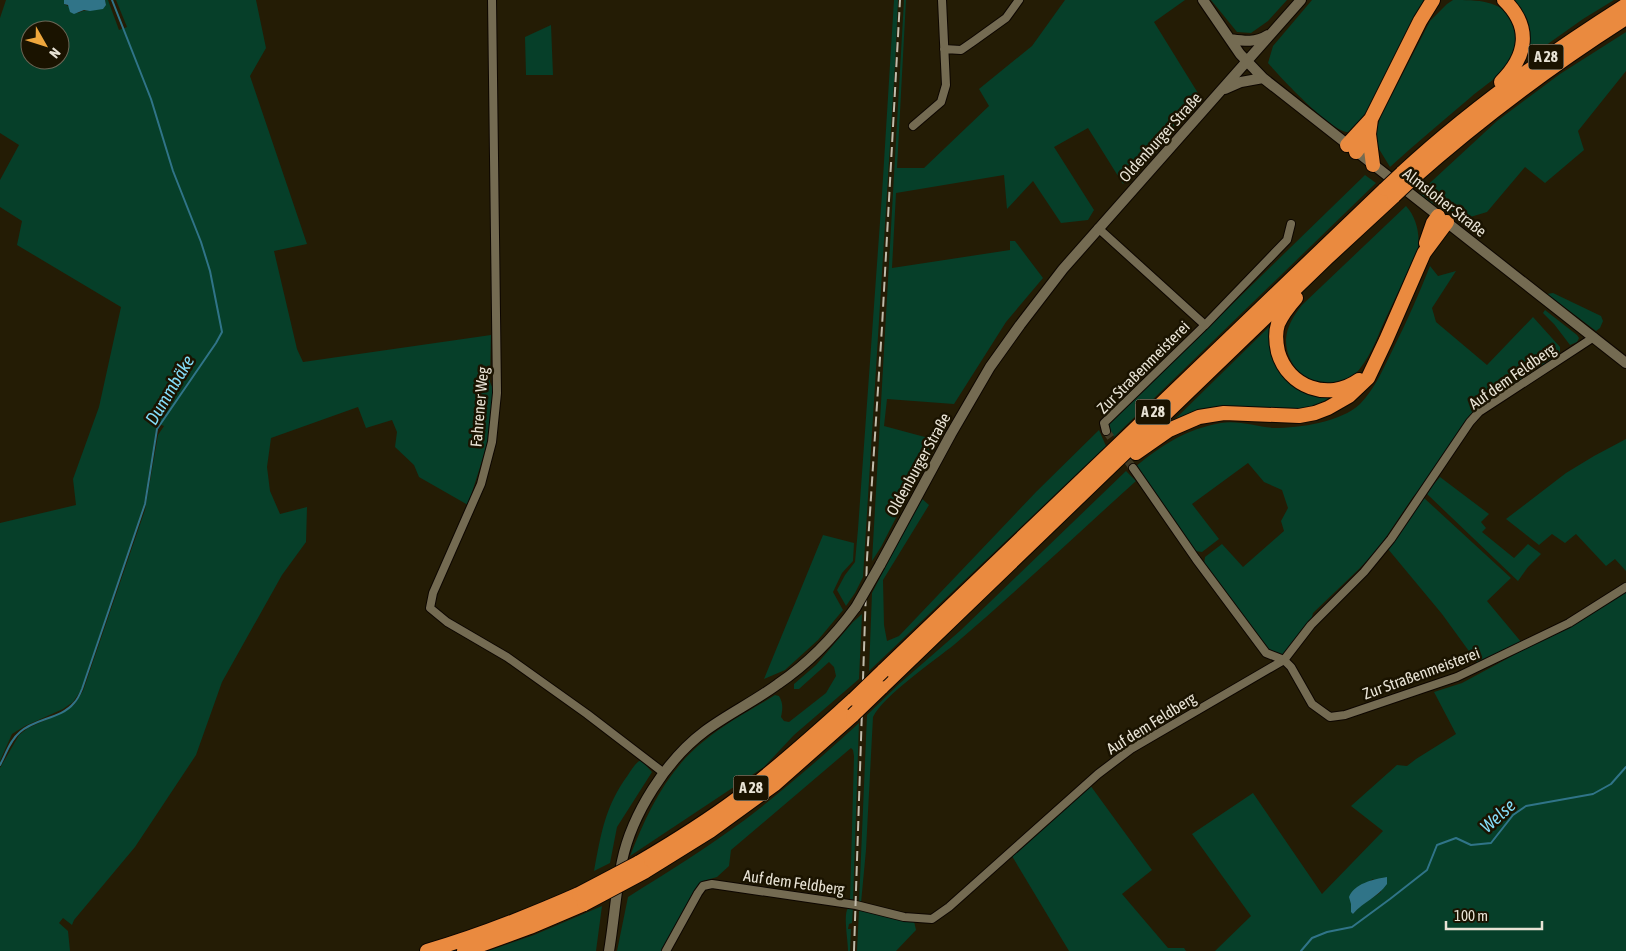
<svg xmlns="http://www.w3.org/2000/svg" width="1626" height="951" font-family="'Asap Condensed',sans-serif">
	<rect width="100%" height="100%" fill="#241c05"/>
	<!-- green -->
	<path fill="#063f29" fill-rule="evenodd" d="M6,0h58v4c5,2 9,6 14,9 10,-5 15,0 28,-8l-1,-5h3l11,30 8,-3 -11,-27h140l10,48 -16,28 57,168 -33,7 23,98 6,13 188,-27 -1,47 5,12 -8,51 -19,60 -49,-28 -5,-12 -19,-18 2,-15 -5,-12 -26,8 -8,-21 -87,31 -4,29 3,24 10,23 27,-7 -1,35 -24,33 -60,107 -26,73 -61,92 -61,73 -2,5 -9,-7 -4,5 9,8 2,20h-70v-183l19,-33 9,-7 36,-16 10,-7 9,-14 62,-181 13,-75 6,-9 -7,-3 -13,81 -63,186 -8,12 -10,7 -38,17 -13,8 -12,27v-238l76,-18 -3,-26 26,-72 22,-100 -104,-62 5,-24 -22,-14v-27l19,-35 -19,-12v-115zM30,30h30v30h-30z
		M894,0h4l-3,64 -32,513 -8,16 -9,13 -9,-16 8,-15 10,-13 3,-33 24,-335z
		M904,0h2l-9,168h27l65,-62 -10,-17 53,-43 33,-46h120l-31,22 47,76 -78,86 -35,-56 -34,19 40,63 -6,10 -27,3 -28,-42 -26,28 -3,-34 -108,18 -4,75 118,-18v-9h5l28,37 -37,44 -52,82 -67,-5 -3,27 52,14 -55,107 -9,14z
		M1211,0h76l-19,21 -17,12 -14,-1z
		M1312,0h116l-62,116c-5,4 -10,14 -17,16 -15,3 -70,-56 -81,-69l5,-17z
		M1453,0c24,0 49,0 59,21 4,11 6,22 2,34 -9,19 -28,29 -43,42 -27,23 -55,46 -81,70l-11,-18 -4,-16 6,-17 49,-95 17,-17z
		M1513,0h101l-31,19 -55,39c5,-22 0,-41 -15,-58z
		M551,25l2,50h-27l-1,-38z
		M1626,32v39l-48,60 6,19 -39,33 -20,-16 -38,45 -20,6 -18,-5 -26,-15 -4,-5 78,-72 63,-47z
		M1365,175l11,8 -262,254 -6,-12z
		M1406,206c11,12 15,31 11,46 -11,23 -22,47 -33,70 -8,18 -15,39 -30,53 -27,24 -69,0 -68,-36 1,-13 8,-24 16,-34z
		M1430,266l8,10 18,-5 -24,37 4,14 51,43 46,-48 27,30v7l-3,4 -78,51 -57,78 -9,10 -35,52 -19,20 -46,44 -3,11 -26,32 -6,-1 -12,-6 -62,-85 1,-7 17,-13 21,23 41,-36 -3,-10 7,-13 -6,-18 -18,-8 -16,-19 -56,41 27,35 -17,13 -7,-1 -60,-84c27,-22 51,-38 86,-44 18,-3 36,4 53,5 26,0 67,-6 86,-24 15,-15 24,-37 33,-55 14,-28 26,-55 37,-83z
		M1553,293l48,23 2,5 -3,7 -4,3 -49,-37z
		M1545,310l32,25 2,3 -2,4 -7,3 -16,-21 -11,-11z
		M1277,319l-5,17 34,56 9,4h27l-27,13 -41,3 -106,14z
		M1099,430l7,16 -237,225 3,-78 49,-95 8,7 -46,75 1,45 3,16 12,-5 137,-144z
		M1626,439v132l-11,-12 -9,7 -30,-32 -11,9 -13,-9 -13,11 -33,-26 60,-46 28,-17z
		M1126,471l10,10c-60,54 -119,110 -181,163 -21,17 -71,51 -82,73l-7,133 -5,53h-2l8,-188 32,-31 62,-54z
		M1440,477l49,37 -8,8 5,6 -4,4 32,26 14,-14 13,10 -13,13 -10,14 -92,-88z
		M1423,497l88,81 -24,23 35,42 -43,22 -37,-51 -54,-65z
		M823,535l31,8 -1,18 -11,12 -9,19 10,18 -25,30 -33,30 -21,9z
		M1626,590v361h-411l36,-35 -59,-82 61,-41 69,101 61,-63 -32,-25 46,-41 10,1 9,-7 40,-25 -22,-42 28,-9 122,-66zM1373,879l8,13 -22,15 -6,7 -2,-21z
		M862,614l-3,65 -65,56 -30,32 -134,89c17,-43 37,-86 74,-115 21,-18 47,-31 71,-46l4,1c4,7 4,12 2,21l3,4 5,1 37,-29 10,-17 -2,-9 -5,-5 -30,27h-5v-5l22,-19 37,-43z
		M859,723l-6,178h-3l4,-145 -1,-6 -2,-2 -120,102 -2,16 -12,11 -14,4 -10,13 -31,57h-45l11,-54c40,-25 80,-50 118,-78 39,-30 77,-63 113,-96z
		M641,760l11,12 -35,55 -7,36 -16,8c7,-37 11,-65 34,-96 4,-6 7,-12 13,-15z
		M1090,785l62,85 -30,24 46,54h16l2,3h-117l-57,-95z
		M602,906l-6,45h-108l46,-16z
		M853,907l-1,16 -3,1 -1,5h3l-1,22h-2c0,-11 -5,-36 0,-43z
		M859,910l55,11 2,9 -20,21h-39z"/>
	<!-- water -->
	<path fill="#307488" d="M64,0h41l1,5 -3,4 -13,2 -6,-1 -10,4 -4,-2 -2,-7 -4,-1z
		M1387,877v7c-9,13 -24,18 -34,30l-2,-2v-8l-2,-7c5,-13 24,-18 38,-20z"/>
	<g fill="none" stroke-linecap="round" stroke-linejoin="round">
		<!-- stream -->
		<path stroke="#307488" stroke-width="2" d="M0,765c6,-11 10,-25 20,-33 15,-14 41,-13 54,-29 4,-4 6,-9 8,-14l63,-185 12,-75 59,-86 6,-11 -12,-61 -9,-29 -28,-71 -22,-72 -39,-99
			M1301,951l11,-13 15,-6 25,-5 38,-28 37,-29 10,-25 19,-7 15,7 20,-2 22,-28 13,-9 67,-12 18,-10 15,-17"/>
		<!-- street-tunnel -->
		<path stroke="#413a24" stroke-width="8" stroke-dasharray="8 4" stroke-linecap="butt" d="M1106,431l27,37"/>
		<defs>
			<path id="street" d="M492,0l5,393 -5,49 -11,42 -48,109 -3,15 17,14 60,35 80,57 77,59
				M944,49l17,1 13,-9 32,-23 13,-18
				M913,126l28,-24 5,-17 -4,-85
				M1098,228l107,97
				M1106,431l-2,-8 101,-98 82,-85 4,-16
				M1133,468l63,91 70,94 18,7 7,7 21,37 18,13 15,-2 112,-38 112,-54 57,-36
				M666,951l32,-58 5,-7 9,-2 144,21 48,12 28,2 17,-12 149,-133 33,-25 153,-89 27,-35 53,-53 27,-33 79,-117 9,-10 115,-75"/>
			<path id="secondary" d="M1203,0l37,54 23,24 363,285
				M1230,39c14,2 25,4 38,-4
				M1225,89l16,-7 22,-4
				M880,565l71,-131 39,-67 30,-42 43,-56 238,-269
				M609,951c5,-30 7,-61 13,-90 10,-47 44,-101 83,-130 23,-17 50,-30 73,-47 31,-21 56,-47 78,-77"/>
			<path id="highway" d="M1501,82c26,-26 31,-55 3,-82
				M1371,119l-2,15 4,31
				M1347,145l24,-26 49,-98 13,-21
				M1356,152l13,-18
				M1402,173c69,-64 145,-118 224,-168
				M1411,180c69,-61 138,-113 215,-162
				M1426,243l7,-20 5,-7
				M1296,298c-7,8 -14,17 -18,26 -3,9 -2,19 0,28 10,35 50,50 81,28
				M1136,453l33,-23 30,-13 25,-4 75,3 16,-3 13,-5 21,-12 19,-18 18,-38 38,-87 23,-31
				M883,671l502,-482
				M881,688l446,-430 67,-62
				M638,863c34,-20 68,-41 100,-65 40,-30 78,-65 116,-99
				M644,872l66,-41 65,-47 78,-69
				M427,951c52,-15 102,-35 152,-57
				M464,951l66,-24 54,-23"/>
		</defs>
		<!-- street casing -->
		<use href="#street" stroke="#0d0600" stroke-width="10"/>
		<!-- secondary casing -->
		<use href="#secondary" stroke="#0d0600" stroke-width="12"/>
		<!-- highway casing -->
		<use href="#highway" stroke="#0d0600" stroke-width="16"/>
		<!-- street -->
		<use href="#street" stroke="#746b52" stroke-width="8"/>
		<!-- secondary -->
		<use href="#secondary" stroke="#746b52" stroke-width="10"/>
		<!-- highway -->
		<use href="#highway" stroke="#ea8a3f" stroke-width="14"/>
		<!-- rail -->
		<path stroke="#c1bcac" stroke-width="2" stroke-dasharray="10 5" stroke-linecap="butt" d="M854,951l13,-392 15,-232 18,-327"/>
		<defs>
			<path id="secondary-bridge" d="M856,607l24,-42"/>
			<path id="highway-bridge" d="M1385,189l17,-16
				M1394,196l17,-16
				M854,699l29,-28
				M853,715l28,-27
				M579,894l59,-31
				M584,904l60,-32"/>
		</defs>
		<!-- secondary-bridge casing -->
		<use href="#secondary-bridge" stroke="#0d0600" stroke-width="12" stroke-linecap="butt"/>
		<!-- highway-bridge casing -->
		<use href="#highway-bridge" stroke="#0d0600" stroke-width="16" stroke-linecap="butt"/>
		<!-- secondary-bridge -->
		<use href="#secondary-bridge" stroke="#746b52" stroke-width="10"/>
		<!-- highway-bridge -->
		<use href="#highway-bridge" stroke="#ea8a3f" stroke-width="14"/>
	</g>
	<g text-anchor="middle" stroke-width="5" stroke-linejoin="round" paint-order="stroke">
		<!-- shield labels -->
		<g fill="#1a1300" stroke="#aaa595" stroke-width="1">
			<rect x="1528.5" y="44.5" width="35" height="25" rx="4"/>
			<rect x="1135.5" y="399.5" width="35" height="25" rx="4"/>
			<rect x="733.5" y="775.5" width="35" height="25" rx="4"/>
		</g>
		<g font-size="15" font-weight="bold" fill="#e8e3d5">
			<text x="1546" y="62">A 28</text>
			<text x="1153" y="417">A 28</text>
			<text x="751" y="793">A 28</text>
		</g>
		<!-- street labels -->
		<g font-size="16" fill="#e8e3d5" stroke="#1a1300">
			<text transform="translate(1160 137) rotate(-48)" y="6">Oldenburger Straße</text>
			<text transform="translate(1445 202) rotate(38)" y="6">Almsloher Straße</text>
			<text transform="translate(1143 367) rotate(-45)" y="6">Zur Straßenmeisterei</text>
			<text transform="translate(1512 376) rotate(-35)" y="6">Auf dem Feldberg</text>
			<text transform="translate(479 407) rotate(-85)" y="6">Fahrener Weg</text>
			<text transform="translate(918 464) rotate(-61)" y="6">Oldenburger Straße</text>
			<text transform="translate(1421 673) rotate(-20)" y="6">Zur Straßenmeisterei</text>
			<text transform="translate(1151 723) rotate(-32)" y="6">Auf dem Feldberg</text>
			<text transform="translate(794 882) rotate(8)" y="6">Auf dem Feldberg</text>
		</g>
		<!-- water labels -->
		<g font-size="18" font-style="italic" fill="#84dcf7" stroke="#1a1300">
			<text transform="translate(170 390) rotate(-59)" y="6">Dummbäke</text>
			<text transform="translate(1498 816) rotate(-42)" y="6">Welse</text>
		</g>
	</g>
	<!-- north arrow -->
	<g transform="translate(45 45) rotate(129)"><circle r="24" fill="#1a1300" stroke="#6c6655"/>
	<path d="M0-4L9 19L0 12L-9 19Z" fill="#eea73d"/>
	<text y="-8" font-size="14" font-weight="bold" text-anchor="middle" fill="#e8e3d5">N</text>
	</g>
	<!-- scale -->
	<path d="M1446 921v8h96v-8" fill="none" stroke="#e8e3d5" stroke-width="2.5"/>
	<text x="1454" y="921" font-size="15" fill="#e8e3d5" stroke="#1a1300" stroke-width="4" paint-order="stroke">100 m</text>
</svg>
